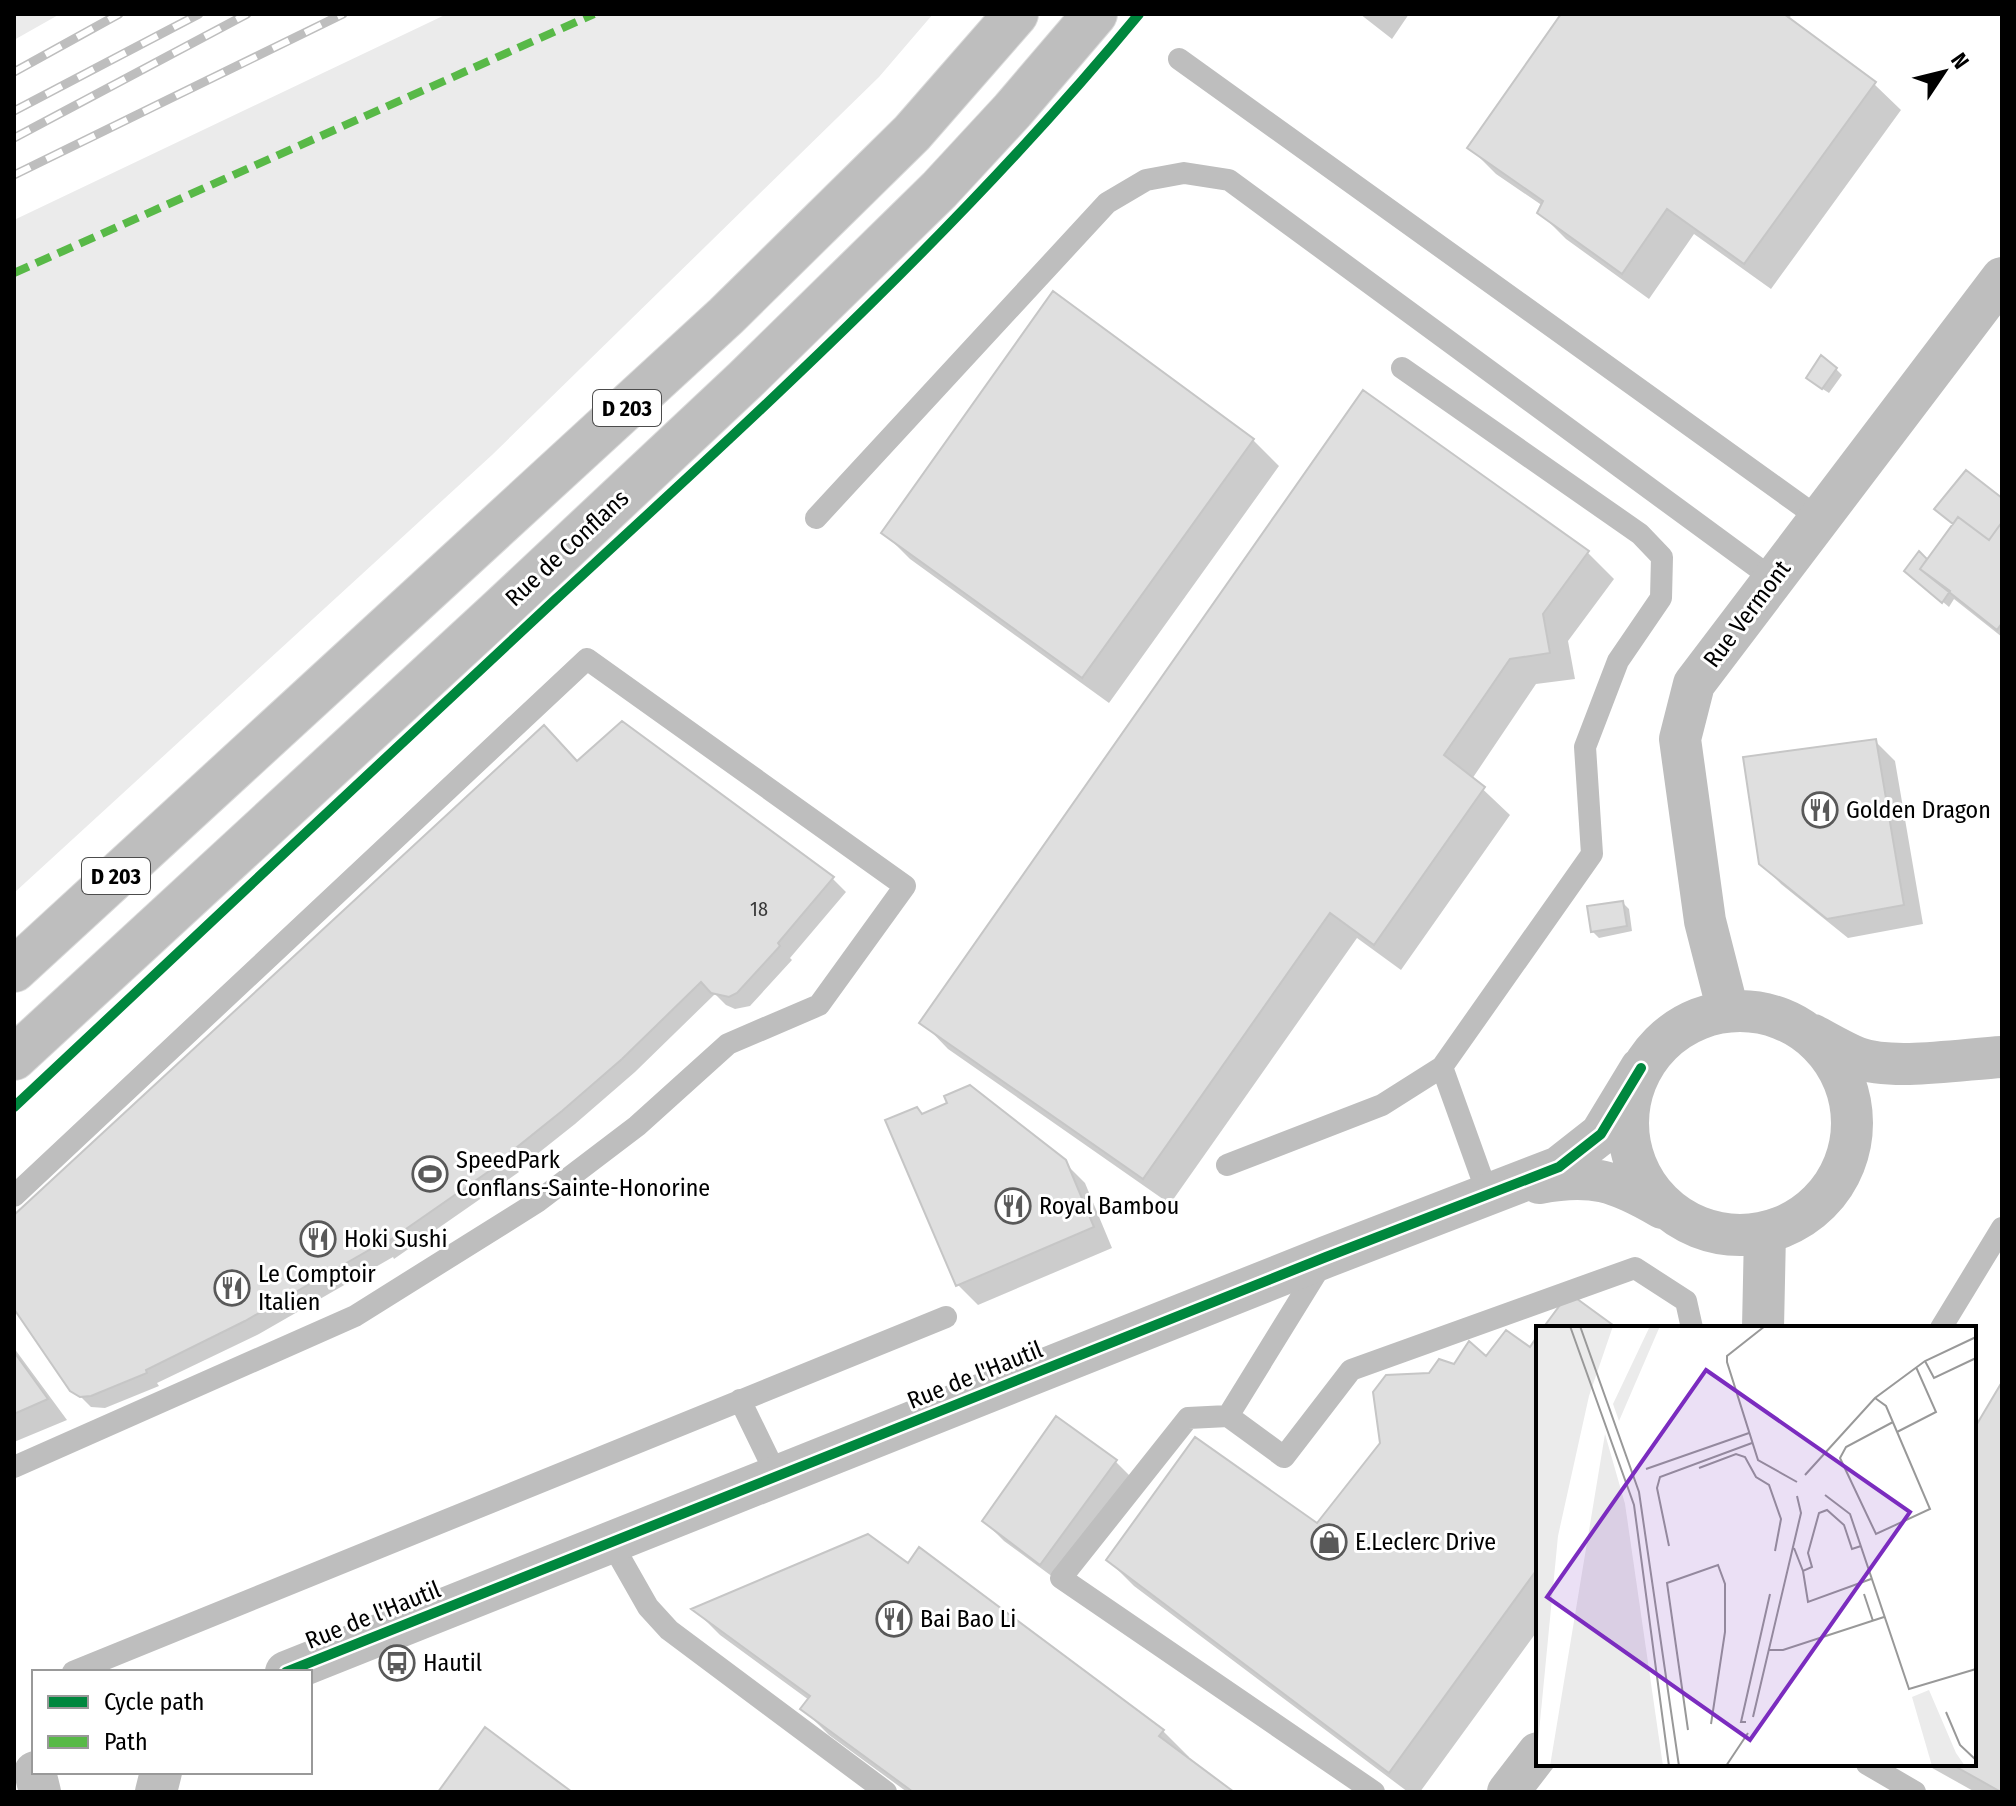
<svg xmlns="http://www.w3.org/2000/svg" width="2016" height="1806" font-family="'Fira Sans Condensed',sans-serif">
	<rect width="100%" height="100%" fill="#fff"/>
	<!-- green -->
	<path fill="#ebebeb" d="M14,14h46l-46,26z
		M447,14h486l-54,63 -387,378 -478,438v-673z"/>
	<!-- shadow -->
	<path fill="#0003" d="M1360,14h49l-17,25z
		M1563,14h229l-4,6 86,64 27,26 -130,179 -77,-55 -45,65 -83,-60 -27,-27 4,-6 -47,-32 -26,-26z
		M1836,369l6,6 -13,18 -14,-9z
		M1363,393l225,160 26,26 -46,62 7,38 -39,5 -64,95 38,36 -109,155 -44,-32 -187,266 -222,-155 -26,-27z
		M1253,440l26,26 -170,237 -199,-144 -26,-26z
		M2002,501v136l-48,-38 -5,8 -37,-31 7,-22 8,8 27,-36 -17,-17z
		M622,723l211,156 13,13 -56,66 2,2 -42,46 -15,3 -9,-4 -11,-11 -80,78 -60,52 -58,46 2,2 -125,87 -1,-2 -134,77 -102,49 2,3 -54,22 -14,-1 -14,-14 -63,-87v-89l564,-453z
		M1875,741l20,20 28,163 -75,14 -67,-54 -20,-21z
		M1623,903l6,6 3,22 -33,7 -6,-6z
		M888,1122l176,40 21,21 27,65 -134,57 -20,-20z
		M1538,1338v292l-118,162h-12l-274,-206 -26,-26 210,-34 64,-83 48,-68 25,-8 75,-17z
		M14,1348l53,72 -53,22z
		M2002,1386v406h-27l-50,-28h49v-331z
		M1115,1461l20,20 -74,102 -57,-42 -20,-20z
		M920,1550l243,181 26,26 -2,3 44,32h-324l-78,-57 -26,-26 6,-9 -89,-65 -25,-25 214,-44z"/>
	<!-- building -->
	<path fill="#dfdfdf" stroke="#c6c6c6" stroke-width="2" d="M1561,14h223l92,68 -132,182 -77,-55 -45,65 -85,-61 6,-12 -76,-53z
		M1053,291l201,148 -172,239 -201,-145z
		M1821,355l16,13 -15,21 -16,-11z
		M1363,390l226,161 -46,63 7,39 -40,6 -66,96 41,32 -111,158 -44,-32 -187,266 -224,-156z
		M1966,470l36,28v24l-13,18 -31,-23 -5,7 -19,-15z
		M1958,517l31,23 13,-18v101l-5,7 -77,-61z
		M1919,551l8,8 -7,10 30,22 -8,12 -38,-32z
		M622,721l212,156 -56,66 2,3 -43,47 -8,4 -18,-4 -10,-11 -79,77 -60,52 -56,45 2,2 -128,89 -2,-2 -133,76 -99,49 1,3 -56,23 -11,1 -10,-6 -56,-82v-94l530,-490 33,36z
		M1876,739l28,166 -77,14 -68,-55 -16,-107z
		M1623,901l4,25 -36,6 -4,-26z
		M970,1085l96,75 28,67 -138,59 -71,-166 32,-13 5,7 25,-11 -3,-7z
		M1569,1293l48,35h-74z
		M1506,1330l24,17 8,-12v233l-149,205 -283,-213 89,-123 122,86 63,-80 -7,-51 13,-17 43,-2 10,-14 15,5 15,-23 17,15z
		M14,1352l34,47 -34,15z
		M2002,1382v410h-1l-50,-28h23v-335z
		M1056,1416l61,44 -77,105 -58,-44z
		M868,1534l40,29 11,-16 245,183 -5,6 75,56h-321l-113,-83 10,-13 -119,-87z
		M485,1727l44,33 43,32h-134z"/>
	<g fill="none" stroke-linecap="round" stroke-linejoin="round">
		<defs>
			<path id="primary" d="M14,970l712,-654 186,-183 104,-119
				M14,1058l486,-448 245,-230 194,-190 74,-80 82,-96"/>
		</defs>
		<!-- primary casing -->
		<use href="#primary" stroke="#dbdbdb" stroke-width="46"/>
		<!-- service -->
		<path stroke="#bebebe" stroke-width="22" d="M1179,59l641,460
			M816,518l291,-315 39,-23 38,-7 45,7 544,399
			M1442,1067l46,128
			M1227,1165l155,-60 60,-38 150,-213 -7,-107 33,-86 43,-63 1,-41 -22,-23 -238,-166
			M14,1196l573,-537 318,227 -86,119 -91,39 -91,82 -100,76 -182,114 -341,151
			M1323,1262l-95,154 56,41 67,-87 284,-102 51,33 6,27
			M1941,1328l61,-100
			M740,1400l37,76
			M1228,1416l-40,2 -127,160 313,214
			M611,1542l37,65 21,23 217,162
			M73,1672l873,-355
			M1867,1764l48,28"/>
		<!-- minor -->
		<path stroke="#bebebe" stroke-width="42" d="M1728,1011l-23,-90 -25,-182 14,-55 308,-406
			M1628 1123a112 112 0 1 1 224 0a112 112 0 1 1-224 0Z
			M1813,1035c15,8 30,17 45,23 35,13 106,1 144,-1
			M1539,1183c53,-10 77,-2 123,25
			M1763,1328l2,-95
			M286,1672l1040,-415 233,-90 42,-33 40,-66
			M35,1772l5,20
			M156,1792l5,-20
			M1508,1792l30,-39"/>
		<!-- primary -->
		<use href="#primary" stroke="#bebebe" stroke-width="44"/>
		<defs>
			<path id="rail" d="M14,72l105,-58
				M14,111l185,-97
				M14,138l233,-124
				M14,175l329,-161"/>
		</defs>
		<!-- rail casing -->
		<use href="#rail" stroke="#bebebe" stroke-width="9"/>
		<!-- rail -->
		<use href="#rail" stroke="#fff" stroke-width="6" stroke-dasharray="18" stroke-linecap="butt"/>
		<!-- quiet -->
		<path stroke="#58b947" stroke-width="8" stroke-dasharray="16 8" stroke-linecap="butt" d="M14,273l580,-259"/>
		<defs>
			<path id="cycleway" d="M14,1107c180,-169 360,-339 541,-507 203,-187 408,-373 584,-586
				M286,1672l1040,-415 233,-90 42,-33 40,-66"/>
		</defs>
		<!-- cycleway casing -->
		<use href="#cycleway" stroke="#fff" stroke-width="15"/>
		<!-- cycleway -->
		<use href="#cycleway" stroke="#00873e" stroke-width="10"/>
	</g>
	<!-- icons -->
	<defs>
		<symbol id="restaurant-ring" viewBox="-11 -11 22 22"><circle r="9.5" fill="#fff" stroke="#595959" stroke-width="1.5"/><path d="M-5-6h1v4h1v-4h1v4h1v-4h1v5L-1.5 .5V6h-2V.5L-5-1ZM5-6V6H3V1.5H1.5Q1.5-4 5-6Z" fill="#595959"/></symbol>
		<symbol id="stadium-ring" viewBox="-11 -11 22 22"><circle r="9.5" fill="#fff" stroke="#595959" stroke-width="1.5"/><path d="M0-5a6.5 5 0 1 0 0 10a6.5 5 0 1 0 0-10ZM-3.5-1.8h7v3.6h-7Z" fill="#595959"/></symbol>
		<symbol id="shop-ring" viewBox="-11 -11 22 22"><circle r="9.5" fill="#fff" stroke="#595959" stroke-width="1.5"/><path d="M-5-2.5h2.3a2.7 3.5 0 0 1 5.4 0H5L5.5 6h-11ZM-1.5-2.5h3a1.5 2.3 0 0 0-3 0Z" fill="#595959"/></symbol>
		<symbol id="bus-ring" viewBox="-11 -11 22 22"><circle r="9.5" fill="#fff" stroke="#595959" stroke-width="1.5"/><path d="M-5-6H5V4H4V6H2V4H-2V6H-4V4H-5ZM-3.5-4V0h7V-4ZM-3.5 1.2v1.5H-2V1.2ZM2 1.2v1.5H3.5V1.2Z" fill="#595959"/></symbol>
	</defs>
	<g fill-rule="evenodd">
		<use href="#restaurant-ring" x="1800" y="790" width="40" height="40"/>
		<use href="#stadium-ring" x="410" y="1154" width="40" height="40"/>
		<use href="#restaurant-ring" x="993" y="1186" width="40" height="40"/>
		<use href="#restaurant-ring" x="298" y="1219" width="40" height="40"/>
		<use href="#restaurant-ring" x="212" y="1268" width="40" height="40"/>
		<use href="#shop-ring" x="1309" y="1522" width="40" height="40"/>
		<use href="#restaurant-ring" x="874" y="1599" width="40" height="40"/>
		<use href="#bus-ring" x="377" y="1643" width="40" height="40"/>
	</g>
	<g text-anchor="middle" stroke-width="6" stroke-linejoin="round" paint-order="stroke">
		<!-- number labels -->
		<g font-size="20" fill="#383838">
			<text x="759" y="916">18</text>
		</g>
		<!-- shield labels -->
		<g fill="#fff" stroke="#4c4c4c" stroke-width="2">
			<rect x="593" y="390" width="68" height="36" rx="6"/>
			<rect x="82" y="858" width="68" height="36" rx="6"/>
		</g>
		<g font-size="22" font-weight="bold" fill="#000">
			<text x="627" y="416">D 203</text>
			<text x="116" y="884">D 203</text>
		</g>
		<!-- street labels -->
		<g font-size="24" fill="#000" stroke="#fff">
			<text transform="translate(567 548) rotate(-43)" y="8">Rue de Conflans</text>
			<text transform="translate(1747 614) rotate(-53)" y="8">Rue Vermont</text>
			<text transform="translate(975 1375) rotate(-22)" y="8">Rue de l'Hautil</text>
			<text transform="translate(373 1615) rotate(-22)" y="8">Rue de l'Hautil</text>
		</g>
		<!-- poi labels -->
		<g font-size="24" fill="#000" stroke="#fff" text-anchor="start">
			<text x="1846" y="818">Golden Dragon</text>
			<text x="456" y="1168">SpeedPark<tspan x="456" dy="28">Conflans-Sainte-Honorine</tspan></text>
			<text x="1039" y="1214">Royal Bambou</text>
			<text x="344" y="1247">Hoki Sushi</text>
			<text x="258" y="1282">Le Comptoir<tspan x="258" dy="28">Italien</tspan></text>
			<text x="1355" y="1550">E.Leclerc Drive</text>
			<text x="920" y="1627">Bai Bao Li</text>
			<text x="423" y="1671">Hautil</text>
		</g>
	</g>
	<!-- overview -->
	<g transform="translate(1536 1326)">
		<rect width="440" height="440" fill="#fff"/>
		<path d="M0,0h77l-24,70 -31,140 -22,227zM114,0h10l-41,95 -6,-17zM69,108l20,70 38,262h-113zM393,364l27,63 9,13h-33l-20,-69z" fill="#ebebeb"/>
		<path fill="none" stroke="#999" stroke-width="2" d="M34,0l64,179 35,261M44,0l59,166 40,274M229,0l-38,30v6l31,98 39,22M389,35l9,17 42,-20M339,72l11,8 44,103 -54,25 -36,-76 6,-11 47,-25M361,106l39,-20 -20,-45M163,142l37,-14 9,3 11,20 13,8 12,34 -6,32M110,143l103,-36M269,149l70,-77 50,-37 51,-24M289,169l25,19 59,175 67,-20M133,220l-12,-58 3,-11 92,-34M258,222l9,23 9,-4 -4,-14 11,-40 8,-3 17,15 8,24 9,-3M267,245l5,31 63,-23M328,268l9,27M233,324h14l101,-33M410,386l14,33 16,15M217,391l48,-204 -4,-17M210,396h-5l29,-128M152,404l-21,-147 51,-18 7,19v48l-14,92M190,440l22,-33"/>
		<path fill="#7b2cbf" fill-opacity="0.15" stroke="#7b2cbf" stroke-width="4" d="M170,44l204,142 -160,228 -203,-143z"/>
		<rect width="440" height="440" fill="none" stroke="#000" stroke-width="4"/>
	</g>
	<!-- border -->
	<rect width="2016" height="1806" fill="none" stroke="#000000" stroke-width="32"/>
	<!-- legend -->
	<rect x="32" y="1670" width="280" height="104" fill="#ffffff" stroke="#999999" stroke-width="2"/>
	<rect x="48" y="1696" width="40" height="12" fill="#00873e" stroke="#999999" stroke-width="2"/>
	<text x="104" y="1710" font-size="24" fill="#000000">Cycle path</text>
	<rect x="48" y="1736" width="40" height="12" fill="#58b947" stroke="#999999" stroke-width="2"/>
	<text x="104" y="1750" font-size="24" fill="#000000">Path</text>
	<!-- north arrow -->
	<g transform="translate(1944 72) rotate(55)" stroke="#ffffff" stroke-width="6" paint-order="stroke">
	<path d="M0-6L14 30L0 20L-14 30Z" fill="#000000"/>
	<text y="-12" font-size="22" font-weight="bold" text-anchor="middle" fill="#000000">N</text>
	</g>
</svg>
